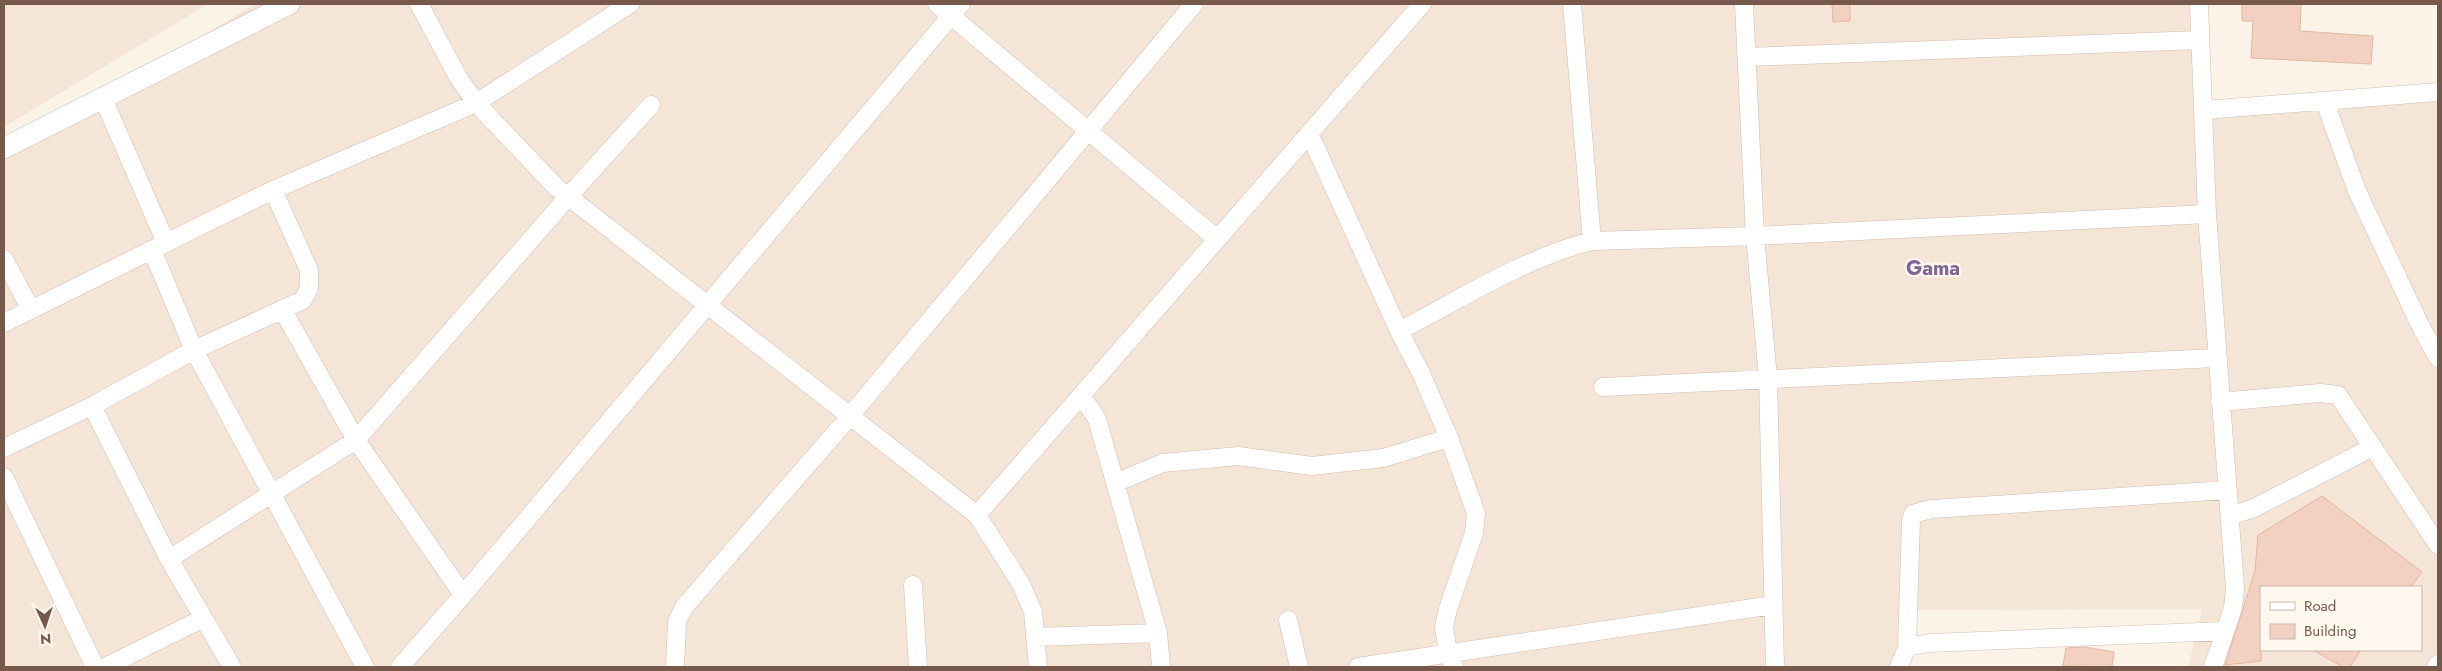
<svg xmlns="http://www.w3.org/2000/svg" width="2442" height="671" font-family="Jost,sans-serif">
	<rect width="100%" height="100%" fill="#fcf3e8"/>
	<!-- residential -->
	<path fill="#f4e5d7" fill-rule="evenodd" d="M4,4h204l-204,123z
		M255,4h1941l3,107 239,-9v565h-250l14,-58 -290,1 -21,57h-1887v-509zM2261,587h160v63h-160z"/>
	<!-- building -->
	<path fill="#f2d1c0" stroke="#e4b6a1" d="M1832,4h18v17l-17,1z
		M2242,4h59l-1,27 73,5 -2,28 -120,-6 2,-37h-11z
		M2322,496l100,76 -11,15h-150v74l-36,4 30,-94 3,-36z
		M2084,647l30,5 -2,15 -49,-1 3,-18z
		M2313,650h48l-11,17h-7z"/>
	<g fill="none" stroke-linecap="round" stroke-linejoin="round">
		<defs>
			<path id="minor" d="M419,4l39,73 18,26 80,84 421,328 44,69 12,28 5,55
				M937,4l280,235
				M1572,4l20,237
				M1744,4l11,232 13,142 7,289
				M2199,4l8,210 28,374 -2,20 -20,59
				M1748,57l452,-17
				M103,98l63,145
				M2325,102l32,89 63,134 18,33
				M2204,110l234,-18
				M1309,133l90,198 22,42 28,65 27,75 -2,20 -26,76 -4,18 4,26 6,14
				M152,250l42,100 171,317
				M4,259l26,49
				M282,309l74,131 107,155
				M4,323l269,-133 203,-87 154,-99
				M1399,331c60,-31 127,-74 193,-90l163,-5 452,-22
				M1603,387l613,-29
				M1081,395l16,24 61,214 3,34
				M2220,402l100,-9 18,2 100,150
				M92,406l77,153 63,108
				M4,448l88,-42 102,-56 109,-50 6,-12v-18l-36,-80
				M4,477l91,190
				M1115,483l48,-20 75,-7 74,10 71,-8 66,-20
				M977,515l445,-511
				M2230,516l24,-8 119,-61
				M169,559l187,-119 212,-243 83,-92
				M913,585l5,82
				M1288,620l11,47
				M1035,637l123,-4
				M1907,647l23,-4 295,-12
				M105,667l97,-48
				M400,667l63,-72 498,-591
				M675,667l2,-45 7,-15 166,-191 344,-412
				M1358,667l415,-62
				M1899,667l8,-20 4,-127 2,-6 18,-5 297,-19
				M2436,667l2,-3"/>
			<path id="tertiary" d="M4,148l285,-144"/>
		</defs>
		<!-- minor casing -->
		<use href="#minor" stroke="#d1bdb0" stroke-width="19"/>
		<!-- tertiary casing -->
		<use href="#tertiary" stroke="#d1bdb0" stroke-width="22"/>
		<!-- minor -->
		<use href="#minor" stroke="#fff" stroke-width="18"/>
		<!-- tertiary -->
		<use href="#tertiary" stroke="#fff" stroke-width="21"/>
	</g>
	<g text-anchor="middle" stroke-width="4.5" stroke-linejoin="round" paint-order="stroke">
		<!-- district labels -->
		<g font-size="20" font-weight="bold" fill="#806493" stroke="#fff8ef">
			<text x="1933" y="275">Gama</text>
		</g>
	</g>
	<!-- border -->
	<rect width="2442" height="671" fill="none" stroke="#77594c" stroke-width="10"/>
	<!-- legend -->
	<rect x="2260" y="586" width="162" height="65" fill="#fff8ef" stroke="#c9b8ae"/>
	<rect x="2270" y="602" width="25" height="8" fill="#ffffff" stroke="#c9b8ae"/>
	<text x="2304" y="611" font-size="15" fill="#77594c">Road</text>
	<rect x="2270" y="624" width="25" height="15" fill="#f2d1c0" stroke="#c9b8ae"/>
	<text x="2304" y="636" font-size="15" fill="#77594c">Building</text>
	<!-- north arrow -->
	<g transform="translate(45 626) rotate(177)" stroke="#fff8ef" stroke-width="4" paint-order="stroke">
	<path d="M0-4L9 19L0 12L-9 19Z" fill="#77594c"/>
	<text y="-8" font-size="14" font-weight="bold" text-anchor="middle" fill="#77594c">N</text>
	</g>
</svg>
